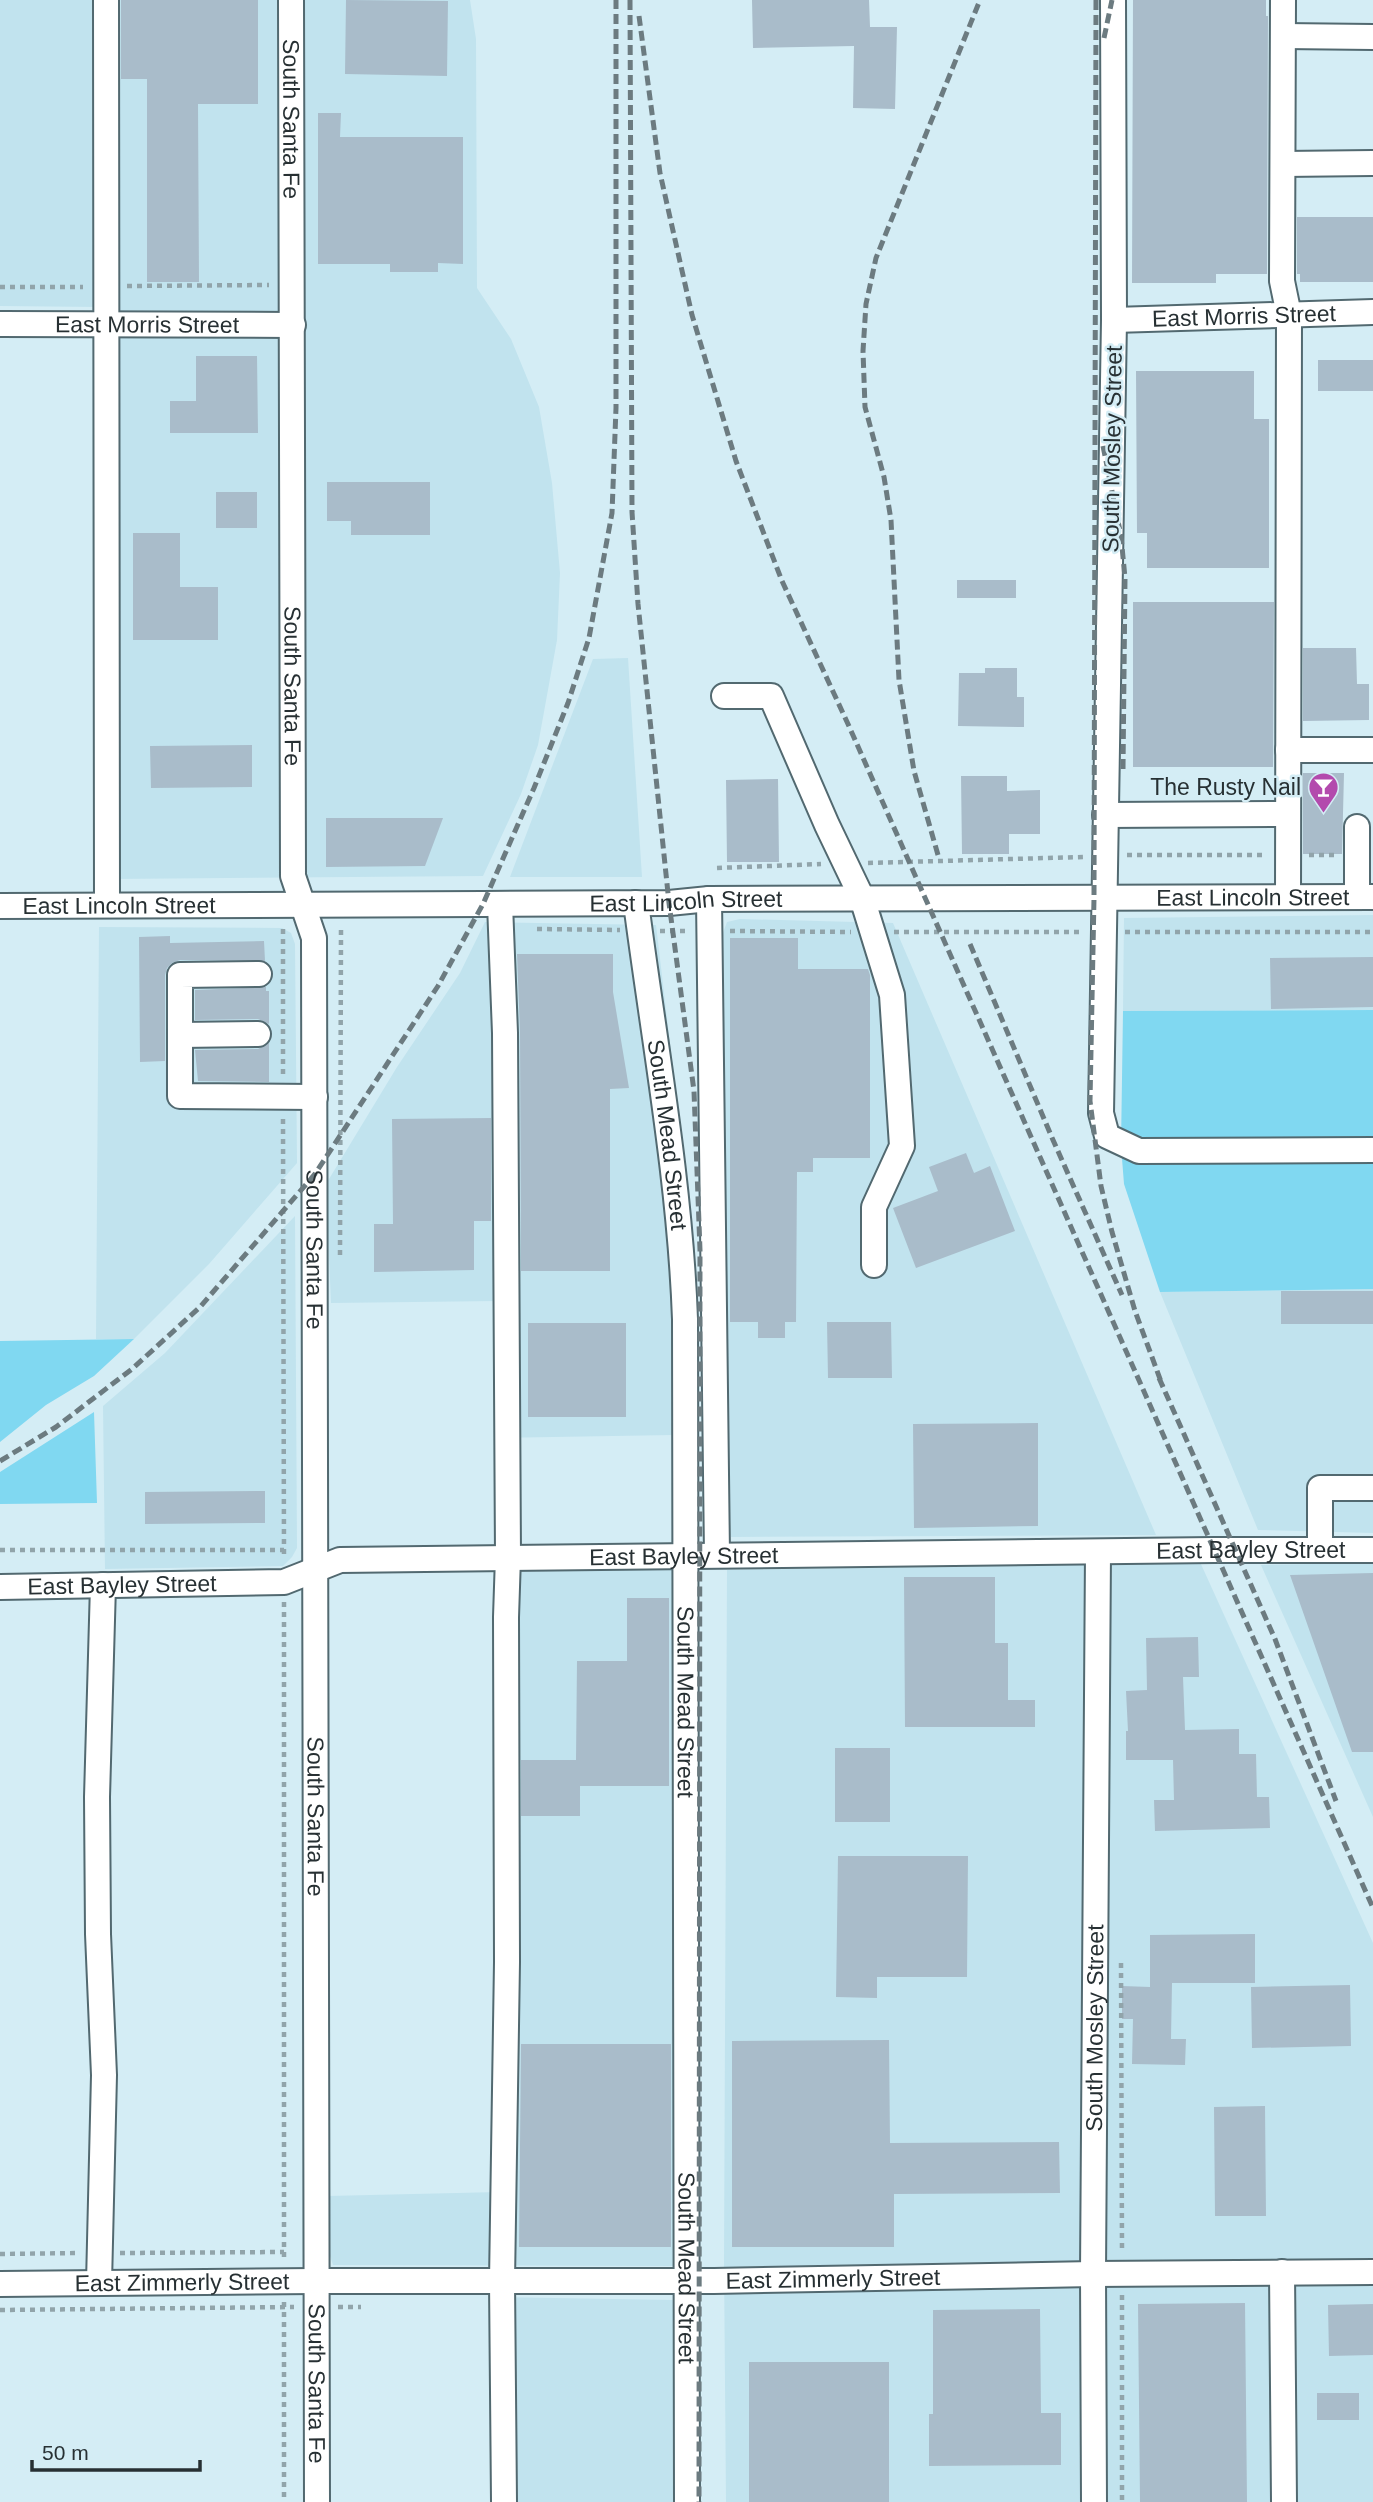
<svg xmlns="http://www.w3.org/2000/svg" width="1373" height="2502" font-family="Arial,sans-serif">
	<rect width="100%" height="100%" fill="#d4edf5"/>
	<!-- built -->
	<path fill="#c1e3ee" d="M0,0h470l6,39 1,249 34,51 28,68 13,76 8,90 -3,67 -19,105 -17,49 -38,82 -370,3 -13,-572 -100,-1z
		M628,658l14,219h-132l83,-218z
		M1373,915v95l-250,1 1,-93z
		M740,919l153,4 263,612 -425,2 -4,-11 -4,-593 4,-11z
		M485,922l171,3 34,288 1,43 -18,179 -175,3 -1,-137 -166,2 -5,-119 71,-117 63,-94z
		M99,927l183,1 9,5 4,11 2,219 -88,101 -75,75h-38z
		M295,1216l2,332 -5,9 -9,9 -178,3 -2,-163 62,-53z
		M1373,1289v244l-115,-3 -98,-238z
		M1200,1562l173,381v559h-647l-2,-240 3,-692z
		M1373,1563v254l-112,-252z
		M676,1569v697l-343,-1 -3,-9 -2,-60 171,-4 5,-621z
		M494,2297l180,3 1,202h-174z"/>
	<!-- green -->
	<path fill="#80d8f1" d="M1373,1010v279l-213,3 -36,-108 -3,-38 2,-135z
		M134,1339l-40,37 -48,29 -46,37v-101z
		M94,1412l3,91 -97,1v-32z"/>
	<!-- building -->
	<path fill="#a9bcca" d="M121,0h137v104h-60l1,178h-52v-203h-26z
		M346,0l102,1 -1,75 -102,-2z
		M752,0h117l1,27h27l-2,82 -42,-1 1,-62 -101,2z
		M1133,0h133v16h2l-1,258h-51v9h-84z
		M318,113h23l-1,24h123v127l-25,-1v9h-48v-8h-72z
		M1297,217h76v65h-73v-8h-3z
		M196,356h61l1,77h-88v-32h26z
		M1318,360h55v31h-55z
		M1136,371h118v48h15v149h-122v-35h-10z
		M327,482h103v53h-79v-14h-24z
		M216,492h41v36h-41z
		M133,533h47v54h38v53h-85z
		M957,580h59v18h-59z
		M1133,602h141l-1,165h-140z
		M1303,648h53l1,36h12v36l-66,1z
		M985,668h32v29h7v30l-66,-1 1,-53h26z
		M252,745v42l-101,1 -1,-42z
		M1303,773h41l-2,81h-39z
		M961,776h46v15l33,-1v44h-31v20h-47z
		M778,779l1,83h-52l-1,-82z
		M326,818h117l-18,48 -99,1z
		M170,936v7l94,-2 1,20 -85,-1 -8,3 -5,5 -2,7v86l-25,1 -1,-125z
		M730,938h68v31h70l2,6v183h-57v14h-16l-1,150h-11v16h-27v-16h-28z
		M517,954h96v38l16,96 -19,1v182h-89l-1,-239z
		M1373,957v50l-102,2 -1,-51z
		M266,987v4h3v33l-11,-5 -63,1v-30z
		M269,1043v39l-71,-1 -3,-31 63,-1z
		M491,1118v103h-17v49l-100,2v-48h19l-1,-105z
		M966,1153l8,20 16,-7 25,65 -99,37 -23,-60 45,-17 -9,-24z
		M1281,1291h92v33h-92z
		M827,1322h64l1,56h-64z
		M528,1323h98v94h-98z
		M1038,1423v103l-124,2 -1,-104z
		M265,1491v32l-120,1v-32z
		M1373,1573v179h-21l-62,-177z
		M904,1577h91v66h13v57h27v27h-130z
		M627,1598h42v188h-89v30h-59v-56h55l1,-99h50z
		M1198,1637l1,40h-16l2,53 54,-1v25h17l1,43h12l1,31 -115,3 -1,-31h20l-1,-40h-47v-29h2l-2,-40 21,-1 -1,-52z
		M835,1748h55v74h-55z
		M838,1856h130l-1,121h-90v21l-41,-1z
		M1255,1934v49h-83l-1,56h15l-1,26 -53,-1 1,-45h-11v-33l28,1v-52z
		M1350,1985l1,61 -99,2 -1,-61z
		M889,2040l1,103 169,-1 1,51 -166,1v53h-162v-206z
		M521,2044h150v203h-152z
		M1265,2106l1,110h-51l-1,-109z
		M1245,2303l2,199h-107l-2,-198z
		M1373,2304v51l-44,1 -1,-51z
		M1040,2309l1,104h20v52l-132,1v-52h4v-104z
		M749,2362h140v140h-140z
		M1317,2393h42v27h-42z"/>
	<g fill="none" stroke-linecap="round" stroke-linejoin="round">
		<defs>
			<g id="minor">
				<path d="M106,0l1,905"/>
				<path id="s1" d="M291,0l2,876 21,62 3,1564"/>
				<path d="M1113,0l1,320 -13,793 6,23 32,15 234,-1"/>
				<path d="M1283,0l-1,281 7,34 -1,582"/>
				<path d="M1283,36l90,1"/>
				<path d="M1283,164l90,-1"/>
				<path id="s2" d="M1114,320l259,-8"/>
				<path id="s3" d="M0,324l293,1"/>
				<path d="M724,696h47l56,129 35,73 30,97 10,151 -28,61v58"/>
				<path d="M1288,750h85"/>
				<path d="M1105,815l183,-1"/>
				<path d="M1357,827v70"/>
				<path d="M709,899l8,656"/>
				<path id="s4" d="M636,903c18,138 44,277 49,416l2,1183"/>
				<path d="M500,904l5,129 3,524 -2,60 1,345 -5,319 2,221"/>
				<path id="s5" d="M0,906l483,-2 186,-1 40,-4 664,-2"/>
				<path d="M259,974l-79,1v121l135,1"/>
				<path d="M180,1035l78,-1"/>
				<path d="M1320,1550v-62h53"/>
				<path id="s6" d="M0,1587l284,-5 56,-22 874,-10h159"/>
				<path d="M1282,2272l2,230"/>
				<path d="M99,2283l5,-208 -6,-141 -1,-137 6,-212"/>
				<path id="s7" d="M0,2284l316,-3h398l379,-7 280,-2"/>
				<path id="s8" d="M1094,2502l-1,-228 5,-722"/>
			</g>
		</defs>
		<!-- minor casing -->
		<use href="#minor" stroke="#526970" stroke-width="28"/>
		<!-- path -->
		<path stroke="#91a4aa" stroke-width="4.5" stroke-dasharray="5 5" stroke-linecap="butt" d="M127,286l142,-1
			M0,287h83
			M1127,855h138
			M1309,855h26
			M868,863l215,-6
			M717,868l104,-4
			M283,929v146
			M537,929l83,1
			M660,931h30
			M730,931l121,1
			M894,932h188
			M1125,932h248
			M283,1119l1,439
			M340,1255l1,-326
			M0,1550h284
			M284,1602v659
			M1121,1963l1,288
			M120,2253l164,-1
			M0,2254l80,-1
			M1122,2295v207
			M284,2302v200
			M338,2307h23
			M0,2310l294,-3"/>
		<!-- minor -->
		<use href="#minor" stroke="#fff" stroke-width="24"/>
		<!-- rail -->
		<path stroke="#6c7b80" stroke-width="5" stroke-dasharray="10 5" stroke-linecap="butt" d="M630,0l2,512 6,92 31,299 25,188 6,159 -1,1252
			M1096,0l-2,898 -4,203 11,85 11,46 23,79 28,76
			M639,16l21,157 32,142 44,146 46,120 66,143 525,1184
			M1104,38l8,-38
			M1103,446l18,90 4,42 -2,191
			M938,855l-24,-84 -15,-91 -8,-160 -7,-43 -19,-70 -2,-56 3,-47 10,-46 104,-258
			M970,944l83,196 69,155
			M1159,1378l116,261 61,162
			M0,1461l56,-34 76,-58 68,-62 115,-133 123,-188 45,-82 51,-116 34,-85 21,-65 23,-125 4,-105v-408"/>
	</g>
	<!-- icons -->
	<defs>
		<symbol id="bar-pin" viewBox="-11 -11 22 30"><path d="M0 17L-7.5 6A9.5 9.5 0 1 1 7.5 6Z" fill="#b34aad" stroke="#d4edf5"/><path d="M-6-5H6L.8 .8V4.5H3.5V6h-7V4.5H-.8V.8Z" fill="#fff"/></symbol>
	</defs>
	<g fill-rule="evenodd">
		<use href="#bar-pin" x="1306" y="770" width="35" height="47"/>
	</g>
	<g text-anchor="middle" stroke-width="5" stroke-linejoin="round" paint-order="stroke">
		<!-- street labels -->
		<g font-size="23" fill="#273033" stroke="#d4edf5">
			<text dy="8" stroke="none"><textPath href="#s1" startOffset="119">South Santa Fe</textPath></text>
			<text dy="8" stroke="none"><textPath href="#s2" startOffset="130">East Morris Street</textPath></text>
			<text dy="8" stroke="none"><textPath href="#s3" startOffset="147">East Morris Street</textPath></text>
			<text transform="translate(1112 449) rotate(-89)" y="8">South Mosley Street</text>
			<text dy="8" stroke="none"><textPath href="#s1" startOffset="686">South Santa Fe</textPath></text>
			<text dy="8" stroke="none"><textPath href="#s5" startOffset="1253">East Lincoln Street</textPath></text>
			<text dy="8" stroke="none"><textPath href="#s5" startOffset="686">East Lincoln Street</textPath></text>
			<text dy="8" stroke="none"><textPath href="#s5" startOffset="119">East Lincoln Street</textPath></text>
			<text dy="8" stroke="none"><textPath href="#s4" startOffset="234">South Mead Street</textPath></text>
			<text dy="8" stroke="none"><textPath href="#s1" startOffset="1253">South Santa Fe</textPath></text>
			<text dy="8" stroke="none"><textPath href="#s6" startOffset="1255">East Bayley Street</textPath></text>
			<text dy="8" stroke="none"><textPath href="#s6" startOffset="688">East Bayley Street</textPath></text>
			<text dy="8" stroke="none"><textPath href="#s6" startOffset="122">East Bayley Street</textPath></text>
			<text dy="8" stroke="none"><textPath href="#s4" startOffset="802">South Mead Street</textPath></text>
			<text dy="8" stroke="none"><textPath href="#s1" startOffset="1820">South Santa Fe</textPath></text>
			<text dy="8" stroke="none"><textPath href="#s8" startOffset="474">South Mosley Street</textPath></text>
			<text dy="8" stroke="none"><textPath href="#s4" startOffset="1368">South Mead Street</textPath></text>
			<text dy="8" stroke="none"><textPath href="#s7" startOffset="833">East Zimmerly Street</textPath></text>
			<text dy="8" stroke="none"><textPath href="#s7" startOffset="182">East Zimmerly Street</textPath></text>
			<text dy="8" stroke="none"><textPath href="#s1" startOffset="2387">South Santa Fe</textPath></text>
		</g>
		<!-- poi labels -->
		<g font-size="23" fill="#273033" stroke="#d4edf5" text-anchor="end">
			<text x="1301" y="795">The Rusty Nail</text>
		</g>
	</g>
	<!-- scale -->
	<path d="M32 2460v10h168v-10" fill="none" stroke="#273033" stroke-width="3.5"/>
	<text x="42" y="2460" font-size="21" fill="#273033" stroke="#d4edf5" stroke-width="5" paint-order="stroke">50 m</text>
</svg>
